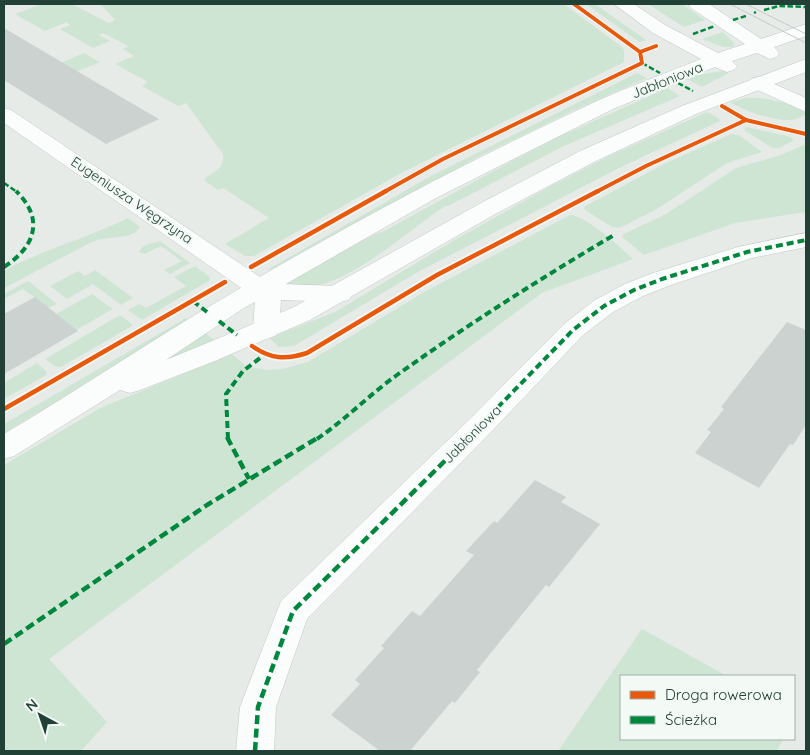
<svg xmlns="http://www.w3.org/2000/svg" width="810" height="755" font-family="Quicksand,sans-serif">
	<rect width="100%" height="100%" fill="#e6ebe8"/>
	<!-- green -->
	<path fill="#cee5d4" d="M42,4h30l37,19 6,-3 -15,-16h464l58,43 2,3v12l-221,110 -149,84h-9l-20,-12 44,-26 -46,-30 -5,2 -13,-9v-3c9,-6 20,-10 18,-24l-37,-51 -8,3 -36,-20 6,-4 -33,-18 19,-8 -11,-7 5,-3 -25,-13 -4,2 11,6 -17,7 -33,-19 10,-4 -3,-3 -22,9 -30,-17z
		M586,4h9l51,36 -7,2z
		M648,4h34l23,16 -21,7z
		M723,32l10,10 1,5h-11l-21,-8z
		M84,53l16,9 -44,18 -15,-9z
		M722,71l7,2 -27,14 -15,-8 15,-5z
		M637,73l10,5 -77,34 -94,46 -199,110 -10,2 164,-94z
		M667,88l13,8 -116,50 -116,60h-2c-36,21 -117,102 -165,77l63,-35 44,-19 124,-68 51,-26z
		M745,98c23,-1 41,4 61,14v3c-4,1 -10,5 -15,5 -18,1 -46,-9 -61,-18z
		M707,112l11,6 2,3 -97,45 -207,107 -122,73 -15,1 -10,-9 66,-26 116,-70 98,-55 60,-31z
		M746,127l45,10 3,3 -15,8h-7l-28,-18z
		M731,134l8,1 23,17 -35,11 -70,46 -38,19 -7,-1 -27,-17 -1,-3 78,-42z
		M806,144v68l-71,11 -91,32 -22,-18 2,-3 42,-20 70,-46 45,-13z
		M570,215c17,1 50,32 63,44l-91,34 -493,366 58,63 -26,29h-77v-286l96,-57 132,-54 14,12 20,4 16,-1 26,-7 116,-70z
		M128,218l12,9 -4,5 -9,4 -27,3 -10,4 -86,45v-17c39,-22 84,-33 124,-53z
		M160,241l30,22 -20,11 -6,-4 18,-9 -21,-15 -16,8 -6,-2 4,-6z
		M195,266l15,11v3l-68,40 -14,-10 11,-6 7,4 40,-22 -12,-9z
		M95,270l38,28 -12,7 -28,-21 -26,15 -17,-13 28,-15 7,5z
		M28,281l29,23 -8,4 -26,-19 -19,10v-5z
		M92,294l21,15 -37,21 -20,-16z
		M120,315l12,9v2l-71,41h-5l-11,-8z
		M186,318l6,4 -188,111v-9z
		M202,330l16,13 -68,26z
		M37,363l10,9 -1,3 -42,24v-16z
		M642,629l85,47h-106v63h162l-6,12h-219z"/>
	<!-- building -->
	<path fill="#ccd2d0" d="M4,28l117,69 38,22 -53,25 -102,-64z
		M35,297l43,34 -74,43v-60z
		M787,322l19,8v95l-13,20 -3,-1 -31,44 -64,-35 16,-21 -4,-2 17,-21 -3,-2z
		M535,480l31,17 -5,5 39,22 -51,63 -3,-2 -69,85 3,2 -25,31 -3,-2 -42,50h-30l-49,-36 29,-31 -5,-4 29,-32 -3,-2 31,-35 8,5 54,-61 -8,-4 28,-30 3,2z"/>
	<g fill="none" stroke-linecap="round" stroke-linejoin="round">
		<defs>
			<path id="street" d="M758,77l48,21v14l-55,-25 -3,-4 3,-4z
				M4,108l7,2 255,171 15,3 59,2 9,2 4,6 -4,6 -9,2 -59,-2 -2,30 -4,6 -9,3 -9,-3 -4,-6 2,-30 -5,-6 -246,-171z
				M806,233v14l-54,11 -81,27 -28,11 -30,16 -31,24 -88,93 -187,190 -31,88 -2,44h-38l4,-44 41,-106 193,-186 90,-91 31,-24 30,-16 28,-11 85,-26z"/>
			<path id="secondary" d="M614,4h20l31,21 53,28 27,-9 -54,-36 -3,-4h21l52,35 45,-15v12l-32,11 5,6 -2,4 -7,2 -13,-6 -25,8 5,5 -3,4 -7,2 -12,-5 -102,42 -177,89 -192,110 -78,52 126,-52 189,-105 99,-52 102,-45 124,-47v13l-110,42 -100,47 -99,52 -187,107 -95,41 -75,29 -10,3 -10,-3 -106,66 -10,3v-25c75,-44 147,-94 223,-138 120,-71 244,-137 370,-195 34,-15 69,-28 104,-42l-48,-26z"/>
		</defs>
		<!-- street casing -->
		<use href="#street" stroke="#c3c8c5" stroke-width="1"/>
		<!-- secondary casing -->
		<use href="#secondary" stroke="#c1c9c5" stroke-width="1"/>
		<!-- street -->
		<use href="#street" fill="#fbfcfc" fill-rule="evenodd"/>
		<!-- secondary -->
		<use href="#secondary" fill="#fbfcfc" fill-rule="evenodd"/>
		<!-- tram -->
		<path stroke="#c7ccca" stroke-width="1" d="M730,4l76,39
			M746,4l60,30"/>
		<!-- quiet-far2 -->
		<path stroke="#00873e" stroke-width="2.5" stroke-dasharray="5.5 2.5" stroke-linecap="butt" d="M764,10l15,-4 27,1
			M754,13l2,-1
			M733,20l13,-4
			M693,34l22,-8
			M642,63l18,10
			M678,83l15,8
			M4,183l13,9"/>
		<!-- quiet-far1 -->
		<path stroke="#00873e" stroke-width="4" stroke-dasharray="7 4" stroke-linecap="butt" d="M4,267c31,-20 41,-48 12,-76
			M193,301l14,11
			M219,321l18,14
			M228,439l-2,-45 17,-23 21,-16
			M317,439c28,-19 52,-44 80,-64 70,-50 143,-96 217,-140
			M467,439l106,-109 31,-24 30,-16 28,-11 85,-27 59,-12"/>
		<!-- quiet -->
		<path stroke="#00873e" stroke-width="4.5" stroke-dasharray="9 4.5" stroke-linecap="butt" d="M227,437l22,42
			M4,644l203,-139 112,-68
			M255,751l3,-44 35,-96 176,-174"/>
		<defs>
			<path id="cycleway-far1" d="M574,4l66,48
				M722,106l24,14 60,14
				M384,192l59,-33 199,-96 -2,-11 16,-6
				M596,192l50,-26 100,-46"/>
			<path id="cycleway" d="M251,267l135,-76
				M252,346c19,13 33,14 55,7l130,-78 161,-84
				M4,409l221,-127"/>
		</defs>
		<!-- cycleway-far1 casing -->
		<use href="#cycleway-far1" stroke="#f3faf6" stroke-width="6"/>
		<!-- cycleway casing -->
		<use href="#cycleway" stroke="#f3faf6" stroke-width="8"/>
		<!-- cycleway-far1 -->
		<use href="#cycleway-far1" stroke="#e8590c" stroke-width="4"/>
		<!-- cycleway -->
		<use href="#cycleway" stroke="#e8590c" stroke-width="4.5"/>
	</g>
	<g text-anchor="middle" stroke-width="4.5" stroke-linejoin="round" paint-order="stroke">
		<!-- street labels -->
		<g font-size="14" fill="#214036" stroke="#f3faf6">
			<text transform="translate(667 80) rotate(-22)" y="5">Jabłoniowa</text>
			<text transform="translate(132 200) rotate(34)" y="5">Eugeniusza Węgrzyna</text>
			<text transform="translate(472 434) rotate(-45)" y="5">Jabłoniowa</text>
		</g>
	</g>
	<!-- border -->
	<rect width="810" height="755" fill="none" stroke="#214036" stroke-width="10"/>
	<!-- legend -->
	<rect x="620" y="675" width="175" height="65" fill="#f3faf6" stroke="#9fb0a9"/>
	<rect x="630" y="691" width="25" height="8" fill="#e8590c" stroke="#9fb0a9"/>
	<text x="665" y="700" font-size="15" fill="#214036">Droga rowerowa</text>
	<rect x="630" y="716" width="25" height="8" fill="#00873e" stroke="#9fb0a9"/>
	<text x="665" y="725" font-size="15" fill="#214036">Ścieżka</text>
	<!-- north arrow -->
	<g transform="translate(40 715) rotate(320)" stroke="#f3faf6" stroke-width="4" paint-order="stroke">
	<path d="M0-4L9 19L0 12L-9 19Z" fill="#214036"/>
	<text y="-8" font-size="14" font-weight="bold" text-anchor="middle" fill="#214036">N</text>
	</g>
</svg>
